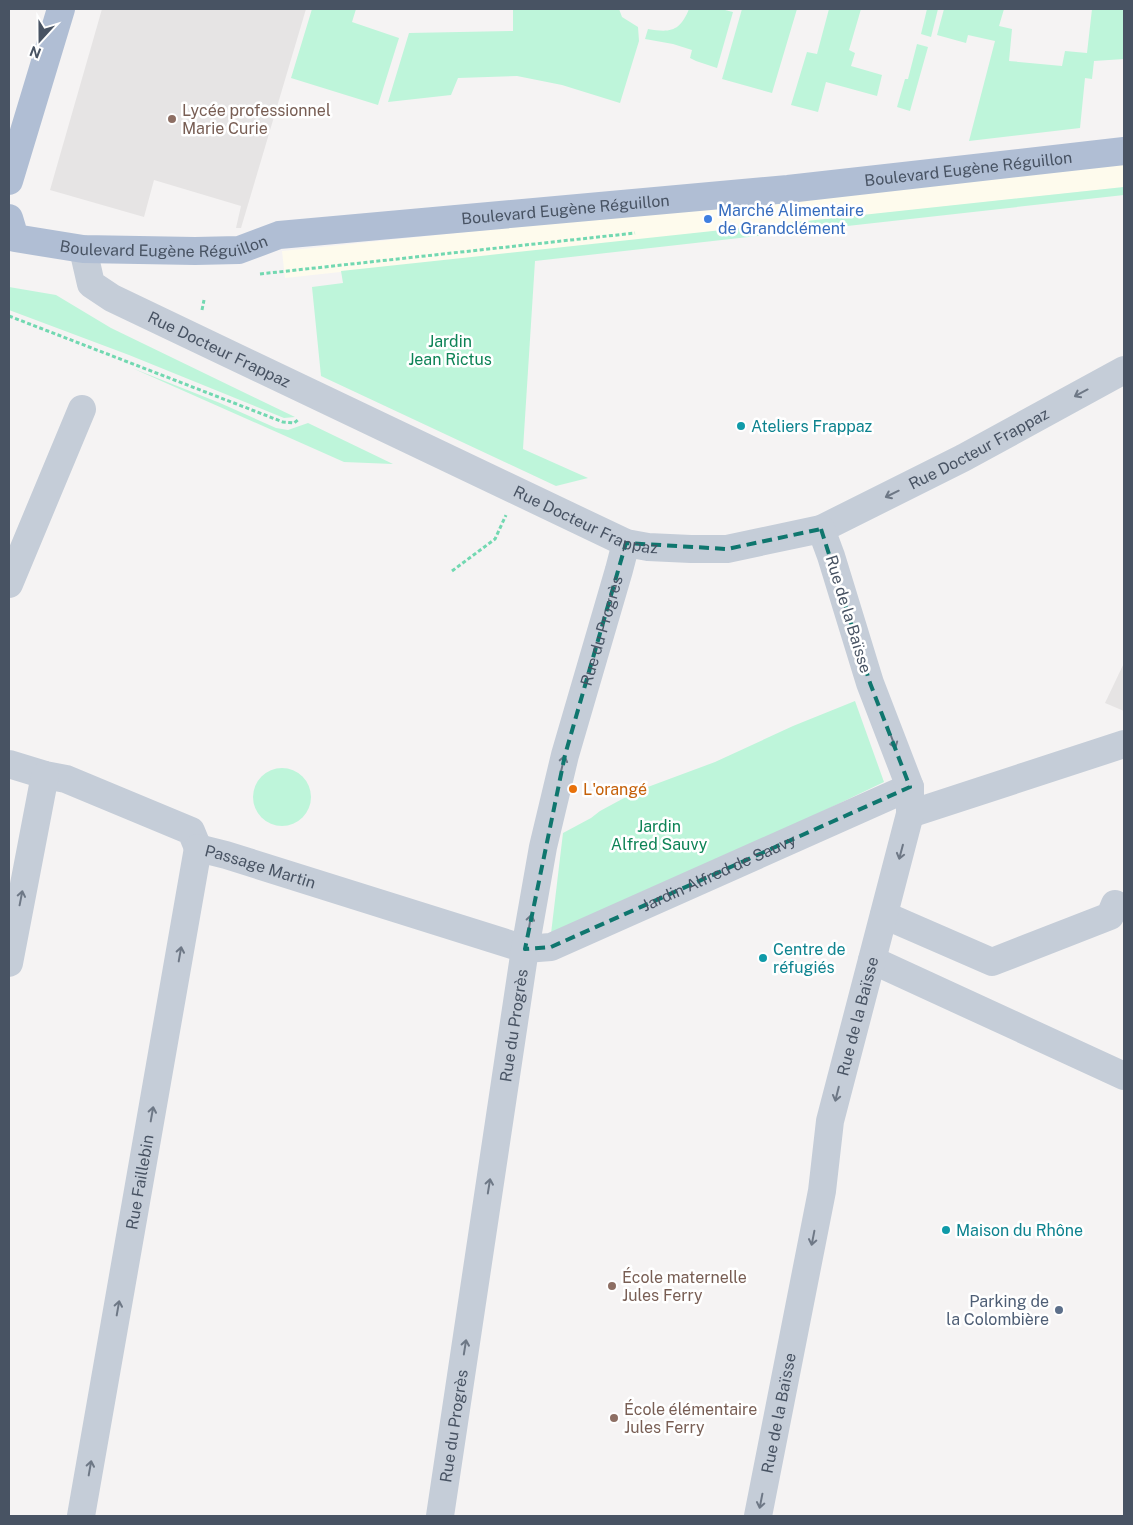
<svg xmlns="http://www.w3.org/2000/svg" width="1133" height="1525" font-family="'Public Sans',sans-serif">
	<rect width="100%" height="100%" fill="#f5f3f3"/>
	<!-- commercial -->
	<path fill="#fefbed" d="M1124,164v23l-839,91 -3,-27z"/>
	<!-- education -->
	<path fill="#e6e4e4" d="M102,9h204l-65,219h-5l5,-22 -87,-26 -10,37 -94,-27z
		M1124,663v48l-19,-8z"/>
	<!-- green -->
	<path fill="#bef5da" d="M312,9h44l-4,13 47,16 -21,67 -87,-27z
		M513,9h106l3,8 16,10 1,14 -19,62 -58,-18 -45,-9 -59,2 -7,17 -63,7 21,-69 104,-2z
		M689,9h32l12,3 -16,56 -21,-7 -6,-3 2,-8 -19,-6 -28,-5 3,-10c23,4 32,2 41,-20z
		M742,9h55l-25,84 -50,-14z
		M829,9h32l-12,41 6,3 -4,13 31,9 -5,21 -51,-14 -8,30 -27,-7 16,-53 10,2z
		M927,9h11l-7,28 -10,-3z
		M944,9h60l-5,17 13,3 -3,32 53,5 3,-15 22,2 5,-44h32v50l-30,2 -2,18 -7,-1 -5,50 -111,13 26,-100 -27,-6 -2,8 -29,-8z
		M917,44l11,3 -18,64 -13,-4 8,-28h3z
		M1124,187v8l-589,66 -12,188 65,29 -32,8 -235,-110 -9,-89 31,-4 -2,-12z
		M9,287l47,8 55,33 184,89 -11,1 -155,-63 -120,-45z
		M132,368l88,35 56,25 12,2 20,-7 85,41 -49,-2z
		M855,701l29,81 -334,160 13,-109 28,-15 9,-7 37,-20 78,-29 78,-36z
		M253 797a29 29 0 1 1 58 0a29 29 0 1 1-58 0Z"/>
	<g fill="none" stroke-linecap="round" stroke-linejoin="round">
		<!-- path -->
		<path stroke="#72d8b1" stroke-width="3" stroke-dasharray="4 2.5" stroke-linecap="butt" d="M260,274l375,-41
			M202,310l2,-10
			M9,316l274,106 11,1 5,-4
			M452,571l43,-32 11,-24"/>
		<!-- minor -->
		<g stroke="#c5cdd8" stroke-width="28">
			<path id="s1" d="M83,249l8,35 21,14 514,245 22,4 43,2h36l94,-20 142,-71 161,-88"/>
			<path d="M9,584l73,-175"/>
			<path d="M9,764l36,11 21,4 125,52 7,17"/>
			<path d="M910,814l214,-70"/>
			<path id="s2" d="M198,848l28,7 299,94 26,-2 359,-160"/>
			<path d="M884,915l108,47 118,-46 5,-12"/>
			<path d="M872,960l252,116"/>
			<path d="M9,963l36,-188"/>
			<path id="s3" d="M81,1516l117,-668"/>
			<path id="s4" d="M440,1516l85,-567 18,-102 22,-92 54,-185 7,-27"/>
			<path id="s5" d="M758,1516l64,-325 8,-70 80,-307v-27l-40,-104 -39,-127 -10,-27"/>
		</g>
		<!-- major -->
		<g stroke="#b0bed4" stroke-width="28">
			<path d="M9,181l52,-172"/>
			<path id="s6" d="M9,218l6,20 68,11 112,2 44,-1 40,-15 509,-46 336,-38"/>
		</g>
	</g>
	<!-- one-way arrows -->
	<defs><path id="oneway-shaft" d="M-6 0H5M1.5-3L5.5 0L1.5 3" fill="none" stroke-width="1.6" stroke-linecap="round" stroke-linejoin="round" transform="scale(1.25)"/></defs>
	<g stroke="#6e7886">
		<use href="#oneway-shaft" transform="translate(1081 393) rotate(152)"/>
		<use href="#oneway-shaft" transform="translate(892 494) rotate(154)"/>
		<use href="#oneway-shaft" transform="translate(893 741) rotate(69)"/>
		<use href="#oneway-shaft" transform="translate(563 763) rotate(-77)"/>
		<use href="#oneway-shaft" transform="translate(901 852) rotate(105)"/>
		<use href="#oneway-shaft" transform="translate(21 898) rotate(-79)"/>
		<use href="#oneway-shaft" transform="translate(530 922) rotate(-80)"/>
		<use href="#oneway-shaft" transform="translate(180 954) rotate(-80)"/>
		<use href="#oneway-shaft" transform="translate(837 1094) rotate(104)"/>
		<use href="#oneway-shaft" transform="translate(152 1114) rotate(-80)"/>
		<use href="#oneway-shaft" transform="translate(489 1186) rotate(-81)"/>
		<use href="#oneway-shaft" transform="translate(813 1238) rotate(101)"/>
		<use href="#oneway-shaft" transform="translate(118 1308) rotate(-80)"/>
		<use href="#oneway-shaft" transform="translate(465 1347) rotate(-81)"/>
		<use href="#oneway-shaft" transform="translate(90 1468) rotate(-80)"/>
		<use href="#oneway-shaft" transform="translate(761 1501) rotate(101)"/>
	</g>
	<!-- marked area -->
	<path fill="none" stroke="#0f766e" stroke-width="4" stroke-dasharray="10 6" stroke-linejoin="round" d="M821,529l49,154 40,104 -359,160 -26,2 40,-194 61,-212 101,6z"/>
	<!-- markers -->
	<g fill="#8d6e63" stroke="#fff" stroke-width="2">
		<circle cx="172" cy="119" r="5"/>
		<circle cx="612" cy="1286" r="5"/>
		<circle cx="614" cy="1418" r="5"/>
	</g>
	<circle fill="#3f7fe0" stroke="#fff" stroke-width="2" cx="708" cy="219" r="5"/>
	<g fill="#0f9aa8" stroke="#fff" stroke-width="2">
		<circle cx="741" cy="426" r="5"/>
		<circle cx="763" cy="958" r="5"/>
		<circle cx="946" cy="1230" r="5"/>
	</g>
	<circle fill="#e8710a" stroke="#fff" stroke-width="2" cx="573" cy="789" r="5"/>
	<circle fill="#5c6f8a" stroke="#fff" stroke-width="2" cx="1059" cy="1310" r="5"/>
	<g text-anchor="middle" stroke-width="5" stroke-linejoin="round" paint-order="stroke">
		<!-- education labels -->
		<g font-size="16" fill="#785e54" stroke="#fff" text-anchor="start">
			<text x="182" y="116">Lycée professionnel<tspan x="182" dy="18">Marie Curie</tspan></text>
			<text x="622" y="1283">École maternelle<tspan x="622" dy="18">Jules Ferry</tspan></text>
			<text x="624" y="1415">École élémentaire<tspan x="624" dy="18">Jules Ferry</tspan></text>
		</g>
		<!-- street labels -->
		<g font-size="16" fill="#485363" stroke="#fff">
			<text dy="6" stroke="none"><textPath href="#s6" startOffset="981">Boulevard Eugène Réguillon</textPath></text>
			<text dy="6" stroke="none"><textPath href="#s6" startOffset="576">Boulevard Eugène Réguillon</textPath></text>
			<text dy="6" stroke="none"><textPath href="#s6" startOffset="171">Boulevard Eugène Réguillon</textPath></text>
			<text dy="6" stroke="none"><textPath href="#s1" startOffset="180">Rue Docteur Frappaz</textPath></text>
			<text dy="6" stroke="none"><textPath href="#s1" startOffset="1005">Rue Docteur Frappaz</textPath></text>
			<text dy="6" stroke="none"><textPath href="#s1" startOffset="585">Rue Docteur Frappaz</textPath></text>
			<text transform="translate(849 614) rotate(73)" y="6">Rue de la Baïsse</text>
			<text dy="6" stroke="none"><textPath href="#s4" startOffset="901">Rue du Progrès</textPath></text>
			<text dy="6" stroke="none"><textPath href="#s2" startOffset="65">Passage Martin</textPath></text>
			<text dy="6" stroke="none"><textPath href="#s2" startOffset="552">Jardin Alfred de Sauvy</textPath></text>
			<text dy="6" stroke="none"><textPath href="#s5" startOffset="510">Rue de la Baïsse</textPath></text>
			<text dy="6" stroke="none"><textPath href="#s4" startOffset="496">Rue du Progrès</textPath></text>
			<text dy="6" stroke="none"><textPath href="#s3" startOffset="339">Rue Faillebin</textPath></text>
			<text dy="6" stroke="none"><textPath href="#s5" startOffset="105">Rue de la Baïsse</textPath></text>
			<text dy="6" stroke="none"><textPath href="#s4" startOffset="91">Rue du Progrès</textPath></text>
		</g>
		<!-- shop labels -->
		<g font-size="16" fill="#366cbe" stroke="#fff" text-anchor="start">
			<text x="718" y="216">Marché Alimentaire<tspan x="718" dy="18">de Grandclément</tspan></text>
		</g>
		<!-- park labels -->
		<g font-size="16" fill="#0d8356" stroke="#fff">
			<text x="450" y="347">Jardin<tspan x="450" dy="18">Jean Rictus</tspan></text>
			<text x="659" y="832">Jardin<tspan x="659" dy="18">Alfred Sauvy</tspan></text>
		</g>
		<!-- culture labels -->
		<g font-size="16" fill="#0d838f" stroke="#fff" text-anchor="start">
			<text x="751" y="432">Ateliers Frappaz</text>
			<text x="773" y="955">Centre de<tspan x="773" dy="18">réfugiés</tspan></text>
			<text x="956" y="1236">Maison du Rhône</text>
		</g>
		<!-- food labels -->
		<g font-size="16" fill="#c56008" stroke="#fff" text-anchor="start">
			<text x="583" y="795">L'orangé</text>
		</g>
		<!-- service labels -->
		<g font-size="16" fill="#4e5e75" stroke="#fff" text-anchor="end">
			<text x="1049" y="1307">Parking de<tspan x="1049" dy="18">la Colombière</tspan></text>
		</g>
	</g>
	<!-- border -->
	<rect width="1133" height="1525" fill="none" stroke="#485363" stroke-width="20"/>
	<!-- north arrow -->
	<g transform="translate(40 40) rotate(201)" stroke="#ffffff" stroke-width="4" paint-order="stroke">
	<path d="M0-4L9 19L0 12L-9 19Z" fill="#485363"/>
	<text y="-8" font-size="14" font-weight="bold" text-anchor="middle" fill="#485363">N</text>
	</g>
</svg>
